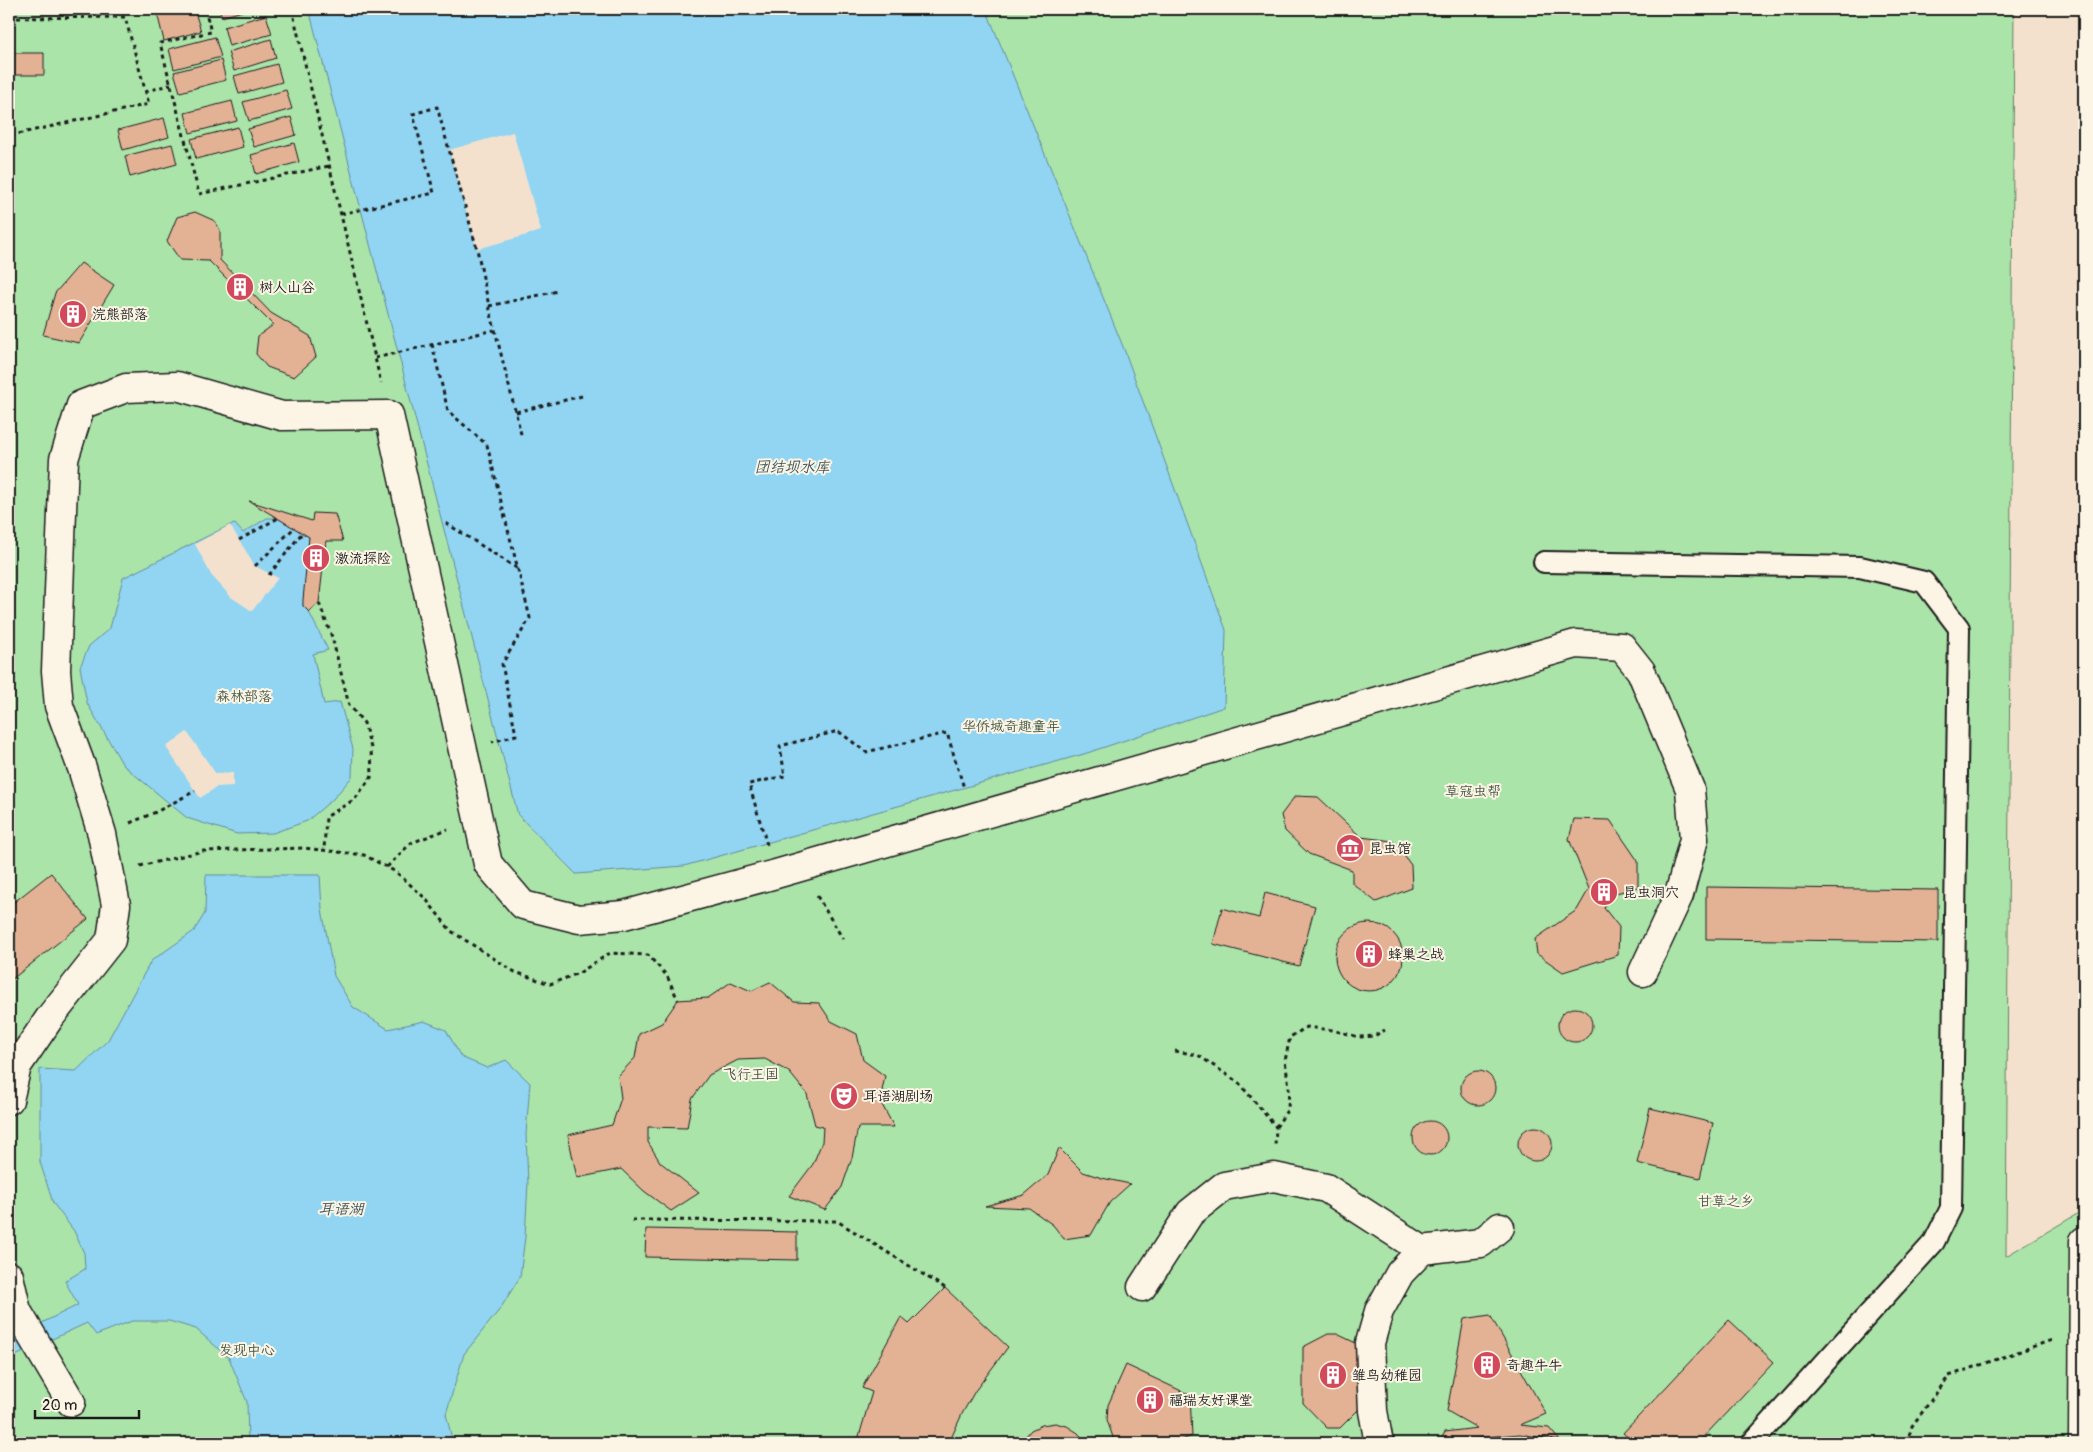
<svg xmlns="http://www.w3.org/2000/svg" width="2093" height="1452" font-family="Pangolin,'LXGW WenKai TC',sans-serif">
	<rect width="100%" height="100%" fill="#f4e1cd"/>
	<filter id="ink" filterUnits="userSpaceOnUse"><feTurbulence type="fractalNoise" baseFrequency=".02" numOctaves="2"/><feDisplacementMap in="SourceGraphic" scale="10" xChannelSelector="R" yChannelSelector="G"/><feConvolveMatrix kernelMatrix="1 2 1 2 8 2 1 2 1" color-interpolation-filters="sRGB"/></filter>
	<g filter="url(#ink)">
		<!-- green -->
		<path fill="#aae4a9" stroke="#638062" d="M9,9h2005l-8,1247 78,-46v233h-2075z"/>
		<!-- water -->
		<path fill="#91d5f3" stroke="#628b9d" d="M309,9h677l138,340 102,281 -2,77 -140,47 -400,112 -108,8 -58,-59z
			M267,518h11l31,19 -6,69 6,6 19,38 -15,4 11,50 16,-2 13,47 -1,28 -19,22 -26,22 -34,12 -36,1 -50,-16 -64,-53 -36,-62 -7,-36 9,-21 21,-18 13,-50 107,-53 5,-1 8,9z
			M206,875h114l2,34 12,67 19,31 35,22 36,-8 22,9 15,27 26,11 19,-8 24,23 -4,51 2,49 -3,54 -5,40 -20,32 -36,45 -18,60 7,29h-205l-1,-41 -18,-44 -33,-29 -27,-8h-37l-36,14 -9,-12 -78,36v-20l69,-34 -13,-24 20,-12 -1,-16 -10,-22 -21,-28 -13,-41v-93l36,2 32,-31 43,-79 43,-30 11,-18z"/>
		<!-- pier -->
		<path fill="#f4e1cd" d="M513,132l28,99 -64,18 -28,-99z
			M230,525l25,41 23,12 -26,33 -21,-14 -20,-22 -16,-31z
			M187,732l29,42 17,-1v13l-16,1 -17,11 -34,-51z"/>
		<!-- building -->
		<path fill="#e3b295" stroke="#1c1c1c" d="M156,9h38l7,22 -37,10z
			M219,9h30l-27,8z
			M266,15l6,19 -43,12 -5,-19z
			M215,37l6,20 -47,12 -5,-20z
			M271,39l5,19 -42,13 -6,-19z
			M9,53h35v22h-35z
			M221,60l5,20 -46,12 -6,-20z
			M277,64l5,18 -43,12 -5,-18z
			M286,90l6,19 -43,12 -6,-19z
			M232,101l5,20 -47,12 -5,-20z
			M291,117l5,18 -42,12 -6,-18z
			M164,118l5,19 -46,13 -5,-20z
			M238,127l5,20 -47,12 -5,-20z
			M294,143l5,19 -43,12 -5,-19z
			M172,144l5,20 -47,13 -5,-21z
			M195,212l20,9 5,9v30l51,53 39,23 6,21 -22,20 -27,-10 -11,-13 2,-18 15,-11 -64,-64 -29,-1 -13,-19 10,-24z
			M81,263l33,22 -35,58 -36,-8 12,-42z
			M249,501l63,20 1,-8 22,1 8,27h-17l-7,62 -10,9 -6,-6v-6l6,-63z
			M1295,796l23,1 43,40 32,4 18,24 1,23 -36,14 -24,-19v-13l-43,-16 -24,-23 -4,-16z
			M1574,819l36,1 28,41v26l-29,8 -5,13 15,19 -1,28 -55,17 -26,-18 -2,-15 42,-29 12,-21 -20,-50z
			M51,873l37,46 -77,61 -2,-3v-71z
			M1706,887l232,3v52l-232,-3z
			M1265,893l50,13 -16,60 -86,-22 9,-36 37,10z
			M1335 957a34 34 0 1 1 68 0a34 34 0 1 1-68 0Z
			M731,982l20,9 19,-9 24,20 25,1 12,18 26,13 6,26 22,16 -5,25 14,26h-36l-6,31 -10,29 -17,23 -36,-14 24,-32 9,-22 1,-15 -8,-2 -8,-31 -18,-22 -24,-13 -27,1 -29,15 -17,24 -5,29 -39,-1v15l12,20 39,31 -28,18 -27,-20 -23,-22 -44,9 -9,-43 44,-10 9,-27 -3,-22 17,-18 4,-24 23,-11 16,-23 30,-2z
			M1558 1025a17 17 0 1 1 34 0a17 17 0 1 1-34 0Z
			M1461 1088a17 17 0 1 1 34 0a17 17 0 1 1-34 0Z
			M1650,1108l63,15 -13,55 -63,-15z
			M1413 1138a17 17 0 1 1 34 0a17 17 0 1 1-34 0Z
			M1518 1144a17 17 0 1 1 34 0a17 17 0 1 1-34 0Z
			M1059,1148l24,24 19,6 28,6 -20,18 -19,33 -27,4 -11,-14 -24,-17 -44,-2 39,-11 24,-20z
			M646,1229l151,3v28l-152,-3z
			M945,1288l63,59 -33,44 -13,23 -13,29h-92l15,-51 -10,-4 39,-71 8,7z
			M1490,1315l56,99 -26,11 29,3 11,13 -40,-7 -35,3 -35,6h-11l6,-11 32,-4 -30,-17 17,-92z
			M1729,1320l45,42 -76,81h-64l-11,-10z
			M1328,1334h9l25,12 2,58 -24,24h-13l-24,-25v-56z
			M1126,1365l64,30 2,41 -19,7h-58l-8,-23 1,-15z
			M1055,1423l12,3 11,7 9,10h-67l11,-13 11,-5z"/>
		<g fill="none" stroke-linecap="round" stroke-linejoin="round">
			<defs>
				<path id="service" d="M1544,562l316,5 64,15 35,46 -8,580 -17,34 -182,201"/>
				<path id="pedestrian" d="M9,1100l8,-34 34,-50 60,-76 5,-35 -14,-71 -20,-66 -23,-62 -3,-35 8,-212 17,-54 45,-17 51,-2 105,30 107,-1 99,449 35,41 56,14 45,-4 152,-41 800,-230 46,3 19,24 49,118 4,50 -15,56 -36,77
					M9,1276l8,35 54,91
					M1142,1287l48,-74 34,-27 50,-9 52,11 96,62
					M1379,1443l-6,-32 -3,-68 9,-32 21,-38 22,-23 59,-7 19,-16"/>
				<path id="primary" d="M2083,1443l1,-202"/>
			</defs>
			<!-- service casing -->
			<use href="#service" stroke="#1c1c1c" stroke-width="24"/>
			<!-- pedestrian casing -->
			<use href="#pedestrian" stroke="#1c1c1c" stroke-width="31"/>
			<!-- primary casing -->
			<use href="#primary" stroke="#1c1c1c" stroke-width="31"/>
			<!-- path -->
			<path stroke="#1c1c1c" stroke-width="3" stroke-dasharray="4 4" stroke-linecap="butt" d="M205,9l6,23 -51,11 39,151 130,-28
				M292,9l89,374
				M9,18l116,-1 24,87 -140,32
				M145,92l26,-8
				M341,214l93,-21 -21,-79 24,-7 40,142 12,57 33,132
				M489,306l69,-15
				M432,344l16,67 39,34 43,173 -28,46 14,71 -24,7
				M375,358l119,-28
				M516,412l66,-16
				M446,523l72,46
				M239,540l39,-22
				M255,566l39,-38
				M269,575l33,-42
				M319,603l13,34 17,68 15,18 7,25 1,28 -17,23 -29,18 -2,33
				M130,823l26,-11 39,-21
				M767,845l-18,-61 36,-8 -5,-30 58,-15 28,21 81,-19 17,55
				M140,866l63,-15 101,-3 60,7 32,17 29,26 26,33 64,41 35,12 29,-11 31,-20 38,2 19,21 11,24
				M387,867l24,-24 37,-14
				M817,896l26,43
				M1175,1051l23,4 41,28 37,44 -1,19
				M1276,1127l12,-18 1,-23 -4,-25 5,-24 17,-10 25,3 27,7 15,-1 11,-6
				M632,1220l205,1 108,67
				M1907,1443l5,-17 37,-50 103,-36"/>
			<!-- service -->
			<use href="#service" stroke="#fcf5e5" stroke-width="20"/>
			<!-- pedestrian -->
			<use href="#pedestrian" stroke="#fcf5e5" stroke-width="28"/>
			<!-- primary -->
			<use href="#primary" stroke="#fcf5e5" stroke-width="28"/>
		</g>
	</g>
	<!-- icons -->
	<defs>
		<symbol id="building-disc" viewBox="-11 -11 22 22"><circle r="9.5" fill="#d1495b" stroke="#fcf5e5"/><path d="M-4-6H4V6H1V3H-1V6H-4ZM-2.5-4.3h1.7v1.8h-1.7ZM.8-4.3h1.7v1.8H.8ZM-2.5-1h1.7V.8h-1.7ZM.8-1h1.7V.8H.8Z" fill="#fff"/></symbol>
		<symbol id="museum-disc" viewBox="-11 -11 22 22"><circle r="9.5" fill="#d1495b" stroke="#fcf5e5"/><path d="M0-6L6-3V-2H-6V-3ZM-5-1h2V3h-2ZM-1-1h2V3h-2ZM3-1h2V3H3ZM-6 4H6V6H-6Z" fill="#fff"/></symbol>
		<symbol id="theatre-disc" viewBox="-11 -11 22 22"><circle r="9.5" fill="#d1495b" stroke="#fcf5e5"/><path d="M-5-5.5Q0-4 5-5.5V0Q5 5 0 6Q-5 5-5 0ZM-3.3-2.5H-1v1.5H-3.3ZM1-2.5H3.3v1.5H1ZM-2.8 1Q0 5.5 2.8 1Z" fill="#fff"/></symbol>
	</defs>
	<g fill-rule="evenodd">
		<use href="#building-disc" x="224" y="271" width="32" height="32"/>
		<use href="#building-disc" x="57" y="298" width="32" height="32"/>
		<use href="#building-disc" x="300" y="542" width="32" height="32"/>
		<use href="#museum-disc" x="1334" y="832" width="32" height="32"/>
		<use href="#building-disc" x="1588" y="876" width="32" height="32"/>
		<use href="#building-disc" x="1353" y="938" width="32" height="32"/>
		<use href="#theatre-disc" x="828" y="1080" width="32" height="32"/>
		<use href="#building-disc" x="1471" y="1349" width="32" height="32"/>
		<use href="#building-disc" x="1317" y="1359" width="32" height="32"/>
		<use href="#building-disc" x="1134" y="1384" width="32" height="32"/>
	</g>
	<g text-anchor="middle" stroke-width="4" stroke-linejoin="round" paint-order="stroke">
		<!-- poi labels -->
		<g font-size="14" fill="#1c1c1c" stroke="#fcf5e5" text-anchor="start">
			<text x="259" y="292">树人山谷</text>
			<text x="92" y="319">浣熊部落</text>
			<text x="335" y="563">激流探险</text>
			<text x="1369" y="853">昆虫馆</text>
			<text x="1623" y="897">昆虫洞穴</text>
			<text x="1388" y="959">蜂巢之战</text>
			<text x="863" y="1101">耳语湖剧场</text>
			<text x="1506" y="1370">奇趣牛牛</text>
			<text x="1352" y="1380">雏鸟幼稚园</text>
			<text x="1169" y="1405">福瑞友好课堂</text>
		</g>
		<!-- park labels -->
		<g font-size="14" fill="#475846" stroke="#fcf5e5">
			<text x="244" y="701">森林部落</text>
			<text x="1011" y="731">华侨城奇趣童年</text>
			<text x="1473" y="796">草寇虫帮</text>
			<text x="751" y="1079">飞行王国</text>
			<text x="1726" y="1206">甘草之乡</text>
			<text x="247" y="1355">发现中心</text>
		</g>
		<!-- water labels -->
		<g font-size="15" font-style="italic" fill="#3f545c" stroke="#fcf5e5">
			<text x="792" y="472">团结坝水库</text>
			<text x="341" y="1214">耳语湖</text>
		</g>
	</g>
	<!-- margin -->
	<rect width="2093" height="1452" fill="none" stroke="#fcf5e5" stroke-width="30"/>
	<rect x="15" y="15" width="2063" height="1422" fill="none" stroke="#1c1c1c" stroke-width="2" filter="url(#ink)"/>
	<!-- scale -->
	<path d="M35 1410v8h104v-8" fill="none" stroke="#1c1c1c" stroke-width="2.5"/>
	<text x="42" y="1410" font-size="15" fill="#1c1c1c" stroke="#fcf5e5" stroke-width="4" paint-order="stroke">20 m</text>
</svg>
